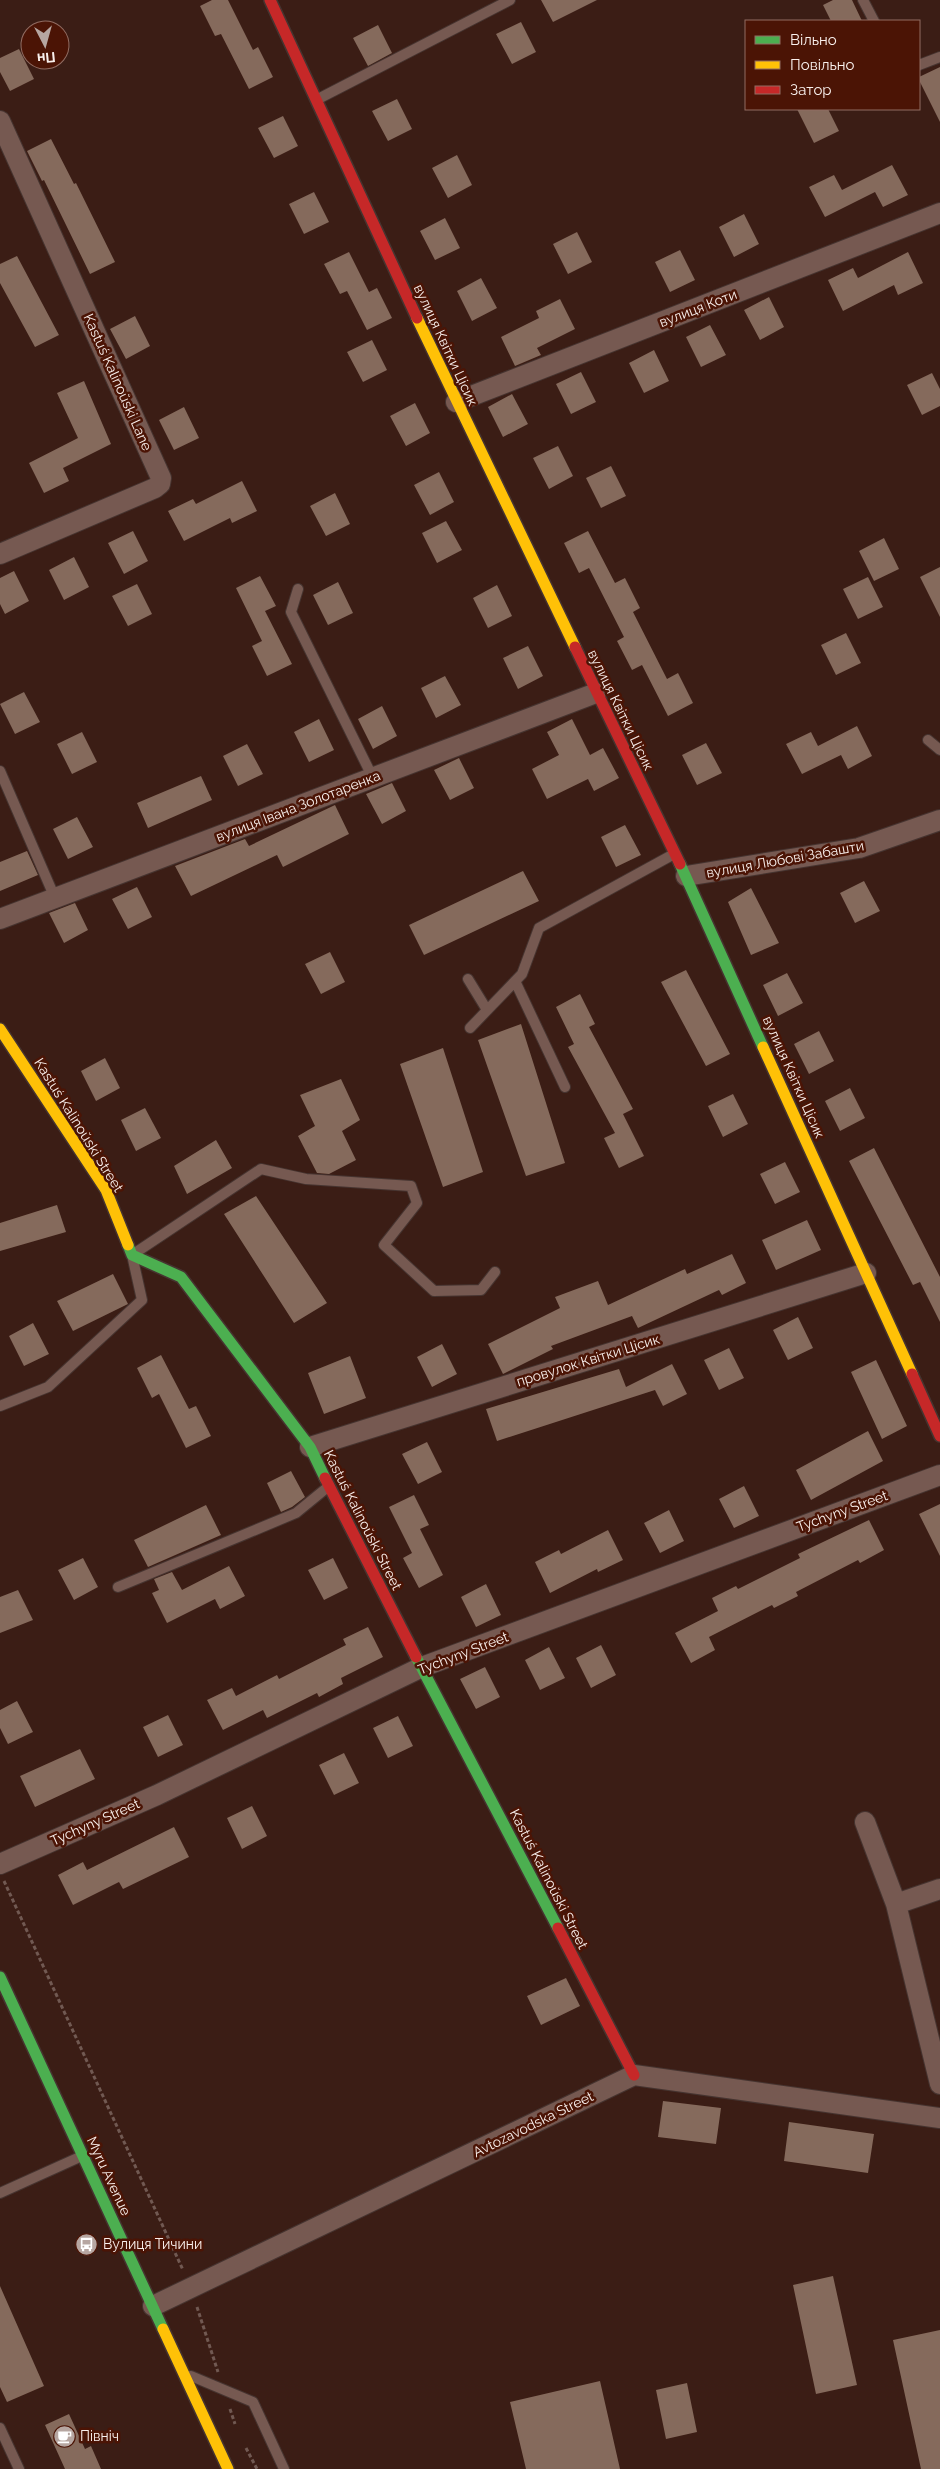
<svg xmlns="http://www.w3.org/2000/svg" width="940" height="2469" font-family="Raleway,sans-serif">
	<rect width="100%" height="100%" fill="#3b1d15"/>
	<!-- building -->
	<path fill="#856a5c" d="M212,0h16l25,50 5,-3 15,30 -24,12 -28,-55 -6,2 -15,-30z
		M541,0h56l-44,22z
		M833,0h19l10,21h-31l-8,-16z
		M521,22l15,30 -24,12 -16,-30z
		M378,25l14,28 -24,13 -15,-28z
		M19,49l15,30 -24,12 -10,-19v-14z
		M940,67v55l-21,-42v-3z
		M397,99l15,30 -24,12 -16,-30z
		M797,109h31l11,22 -25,12z
		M283,116l15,30 -24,12 -16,-30z
		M51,139l23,45 2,-1 39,79 -25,12 -46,-94 -2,1 -15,-30z
		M457,155l15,30 -24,13 -16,-30z
		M892,165l16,30 -25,12 -8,-15 -50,25 -16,-30 25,-12 8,15z
		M314,192l15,30 -25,12 -15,-30z
		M744,214l15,30 -25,13 -15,-30z
		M445,218l15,30 -25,12 -15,-29z
		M577,232l15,30 -24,12 -15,-30z
		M680,250l15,30 -25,12 -15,-30z
		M349,252l20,40 8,-4 15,30 -25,12 -20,-39 -7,3 -16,-30z
		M908,252l15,31 -25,12 -4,-10 -51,26 -15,-31 25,-12 5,10z
		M17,256l42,79 -24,12 -35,-64v-19z
		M481,278l16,30 -25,13 -15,-30z
		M769,297l15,30 -24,13 -16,-30z
		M560,299l15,30 -38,19 4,7 -26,11 -14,-29 38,-19 -3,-7z
		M135,316l15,30 -24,13 -16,-30z
		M710,325l16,30 -25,12 -15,-30z
		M372,340l15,30 -24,12 -16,-30z
		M654,350l15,31 -25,12 -15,-30z
		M581,372l15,30 -25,12 -15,-30z
		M932,373l8,16v17l-18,9 -15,-30z
		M84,381l27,63 -48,24 6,13 -25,12 -15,-30 49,-25 -21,-45z
		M512,394l16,30 -25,13 -15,-30z
		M415,403l15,30 -24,13 -16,-30z
		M184,407l15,31 -25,12 -15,-30z
		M558,446l15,30 -24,13 -16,-31z
		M611,466l15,30 -25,12 -15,-30z
		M439,472l15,30 -24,13 -16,-30z
		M242,481l15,30 -25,12 -2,-5 -46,23 -16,-30 25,-12 3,5z
		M335,493l15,31 -24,12 -16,-30z
		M446,521l16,29 -25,13 -15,-30z
		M133,531l15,30 -24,13 -16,-31z
		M588,531l27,52 10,-5 15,30 -7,4 34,67 11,-6 15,30 -25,13 -26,-51 -10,5 -15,-29 7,-4 -35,-69 -10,5 -15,-30z
		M884,538l15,31 -25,12 -15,-30z
		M74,557l15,30 -25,13 -15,-30z
		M940,567v50l-20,-40z
		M14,571l15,30 -24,13 -5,-10v-26z
		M260,576l16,30 -11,5 27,53 -25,12 -15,-30 10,-5 -26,-53z
		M868,577l15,30 -25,12 -15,-30z
		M338,582l15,31 -25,12 -15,-30z
		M137,584l15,30 -24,12 -16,-30z
		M497,585l15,31 -24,12 -15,-30z
		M846,633l15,30 -25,12 -15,-30z
		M528,646l15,30 -25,13 -15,-31z
		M445,676l16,29 -25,13 -15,-30z
		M24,692l16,30 -25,12 -15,-30z
		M382,706l15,30 -24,13 -15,-30z
		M319,719l15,31 -25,12 -15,-30z
		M572,719l18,36 13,-7 16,30 -25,13 -6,-12 -41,20 -15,-30 27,-14 -12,-23z
		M857,726l15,30 -24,13 -7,-14 -39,19 -16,-30 25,-12 7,14z
		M82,732l15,30 -25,12 -15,-30z
		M706,743l16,30 -25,12 -15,-30z
		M247,744l16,30 -25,12 -15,-30z
		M459,758l15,30 -24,12 -16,-30z
		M201,776l11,24 -64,28 -11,-25z
		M392,783l14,28 -24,13 -16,-30z
		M335,805l14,29 -66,33 -6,-12 -86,41 -16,-30 70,-27 4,7z
		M77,817l16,30 -25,12 -15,-30z
		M625,825l16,30 -25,12 -15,-30z
		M27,851l11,24 -38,16v-29z
		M523,871l16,30 -115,54 -15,-30z
		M864,881l16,30 -25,12 -15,-30z
		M137,887l15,30 -24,12 -16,-30z
		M751,888l28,55 -28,12 -23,-53z
		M75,903l13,27 -24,13 -15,-30z
		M330,952l15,30 -24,12 -16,-30z
		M686,970l44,84 -24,12 -45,-84z
		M787,973l16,30 -25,13 -15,-31z
		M580,994l15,30 -6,3 44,82 -10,5 21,42 -25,12 -15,-30 11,-5 -47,-86 6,-3 -18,-37z
		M521,1024l44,139 -39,13 -48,-136z
		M819,1031l15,30 -25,13 -15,-30z
		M443,1048l40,124 -40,15 -43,-123z
		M105,1058l15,30 -24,13 -15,-30z
		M341,1079l19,41 -18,11 14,29 -27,14 -12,-1 -19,-37 17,-10 -15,-31z
		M850,1088l15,30 -25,13 -15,-30z
		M733,1094l15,30 -25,13 -15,-31z
		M145,1108l16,30 -25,13 -15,-31z
		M216,1140l16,28 -45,26 -13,-28z
		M874,1148l66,129v45l-20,-40 -7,3 -64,-124z
		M785,1162l15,30 -25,12 -15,-30z
		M256,1196l71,107 -33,20 -70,-109z
		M57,1205l9,27 -66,19v-28z
		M807,1220l14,30 -45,20 -14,-30z
		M732,1254l14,29 -24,12 -3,-5 -81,38 -6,-12 -81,30 2,3 -50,25 -15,-30 72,-36 -5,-11 43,-16 10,24 77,-36 2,5z
		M113,1274l15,30 -55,27 -16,-30z
		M798,1317l15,31 -25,12 -15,-30z
		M33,1323l16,31 -25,12 -15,-30z
		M442,1344l15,30 -25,13 -15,-30z
		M729,1348l15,30 -25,12 -15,-30z
		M161,1355l28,54 7,-3 15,30 -25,12 -27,-54 -7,4 -15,-30z
		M350,1356l16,42 -42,16 -16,-41z
		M876,1360l31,66 -25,13 -31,-67z
		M672,1364l15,30 -24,12 -8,-16 -158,51 -11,-32 133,-40 7,18z
		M868,1431l15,30 -72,39 -15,-30z
		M427,1442l15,30 -24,12 -16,-30z
		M291,1471l14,26 -13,10 -11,5 -14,-29z
		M744,1486l15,30 -25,12 -15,-29z
		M414,1495l15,30 -9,4 23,46 -24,13 -16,-30 9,-5 -23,-46z
		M940,1504v52l-21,-42z
		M206,1505l15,30 -73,32 -14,-27z
		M669,1510l15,31 -24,12 -16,-30z
		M869,1520l15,30 -24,13 -2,-3 -62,32 2,4 -24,12 -2,-3 -63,32 6,13 -24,13 -16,-30 43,-22 -6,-13 24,-12 2,3 62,-31 -2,-4z
		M608,1530l15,30 -25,12 -1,-3 -47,24 -15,-31 24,-12 2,4z
		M83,1558l15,29 -24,13 -16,-30z
		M333,1558l15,30 -24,12 -16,-30z
		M229,1566l16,30 -25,13 -5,-10 -48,24 -15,-30 7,-3 -5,-11 18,-7 10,18z
		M486,1584l15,31 -25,12 -15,-30z
		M18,1590l15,30 -33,13v-36z
		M368,1627l15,30 -42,21 2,6 -24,13 -2,-4 -50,25 -4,-8 -40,20 -16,-30 25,-12 4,8 41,-21 2,4 67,-34 -3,-6z
		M601,1645l15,30 -25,13 -15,-30z
		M549,1647l16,31 -25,12 -15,-30z
		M485,1667l15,30 -24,12 -16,-30z
		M17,1701l16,31 -25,12 -8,-16v-18z
		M168,1715l15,30 -25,12 -15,-30z
		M398,1716l15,30 -25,12 -15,-30z
		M80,1749l15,30 -60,28 -15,-31z
		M344,1753l15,30 -25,12 -15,-30z
		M252,1806l15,30 -25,13 -15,-31z
		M174,1827l15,30 -66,32 -4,-7 -46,23 -15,-30 25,-13 4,8z
		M566,1978l14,28 -39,19 -14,-29z
		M663,2101l58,7 -5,36 -58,-7z
		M789,2122l85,12 -6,39 -84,-12z
		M833,2276l24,109 -41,9 -23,-109z
		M0,2286l44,100 -37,16 -7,-15z
		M940,2330v139h-19l-28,-129z
		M600,2381l20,88h-94l-16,-67z
		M687,2383l10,49 -31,7 -10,-49z
		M69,2414l16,35 6,-3 10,23h-36l-20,-44z"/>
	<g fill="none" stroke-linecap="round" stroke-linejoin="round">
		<defs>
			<path id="lane" d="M863,0l11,21
				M919,65l21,-8
				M318,99l192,-99
				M298,589l-7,23 82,166
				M928,740l12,10
				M0,771l55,127
				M468,979l19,31
				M515,981l50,106
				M470,1028l52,-54 17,-46 135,-74
				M0,1406l48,-19 94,-87 -10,-45 129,-86 45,10 105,7 6,17 -33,42 50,46 47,-1 14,-18
				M118,1587l178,-74 33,-27
				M0,2193l82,-37
				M191,2376l62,26 31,67
				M0,2428l19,41"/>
			<path id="street" d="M0,121l161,357 -1,6 -5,4 -155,66
				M456,402l484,-189
				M686,876l173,-28 81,-28
				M0,919l596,-226
				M310,1447l556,-174
				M865,1822l31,82 44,180
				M0,1864l157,-69 265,-128 518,-192
				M896,1904l44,-15
				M153,2306l481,-231 306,43"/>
			<path id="fast" d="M680,864l83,183
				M128,1245l4,10 49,22 129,170 15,31
				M416,1657l142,271
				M0,1977l163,352"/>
			<path id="slow" d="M417,318l158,329
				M0,1029l106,161 22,55
				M763,1047l149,327
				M163,2329l65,140"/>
			<path id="jam" d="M270,0l147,318
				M575,647l105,217
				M912,1374l28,62
				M325,1478l91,179
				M558,1928l76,147"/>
		</defs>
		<!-- lane casing -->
		<use href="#lane" stroke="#463430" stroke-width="12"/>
		<!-- street casing -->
		<use href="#street" stroke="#463430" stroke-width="22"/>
		<!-- fast casing -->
		<use href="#fast" stroke="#463430" stroke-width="14"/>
		<!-- slow casing -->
		<use href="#slow" stroke="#463430" stroke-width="14"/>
		<!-- jam casing -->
		<use href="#jam" stroke="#463430" stroke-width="14"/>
		<!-- path -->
		<path stroke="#715952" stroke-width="3" stroke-dasharray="4 2.5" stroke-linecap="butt" d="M4,1881l179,389
			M197,2307l21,65
			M230,2409l5,15
			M246,2448l11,21"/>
		<!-- lane -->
		<use href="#lane" stroke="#765951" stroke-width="10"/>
		<!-- street -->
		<use href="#street" stroke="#765951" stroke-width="20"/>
		<!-- fast -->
		<use href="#fast" stroke="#4caf50" stroke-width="11"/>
		<!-- slow -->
		<use href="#slow" stroke="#ffc107" stroke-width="11"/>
		<!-- jam -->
		<use href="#jam" stroke="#c62828" stroke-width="11"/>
	</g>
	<!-- icons -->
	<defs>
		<symbol id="bus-disc" viewBox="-11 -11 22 22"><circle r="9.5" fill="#b6a6a1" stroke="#4b1405"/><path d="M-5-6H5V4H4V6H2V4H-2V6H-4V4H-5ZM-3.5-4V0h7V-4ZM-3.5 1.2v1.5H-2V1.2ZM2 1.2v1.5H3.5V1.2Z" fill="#fff"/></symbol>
		<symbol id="cafe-disc" viewBox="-11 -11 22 22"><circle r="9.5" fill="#b6a6a1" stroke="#4b1405"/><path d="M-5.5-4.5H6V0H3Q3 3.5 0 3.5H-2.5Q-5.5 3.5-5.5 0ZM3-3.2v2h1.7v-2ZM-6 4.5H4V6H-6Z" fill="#fff"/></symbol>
	</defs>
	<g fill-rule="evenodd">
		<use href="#bus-disc" x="74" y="2232" width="25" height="25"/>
		<use href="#cafe-disc" x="52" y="2424" width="25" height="25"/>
	</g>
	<g text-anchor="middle" stroke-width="5" stroke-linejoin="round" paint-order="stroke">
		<!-- street labels -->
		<g font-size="14" fill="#f9f0ed" stroke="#4b1405">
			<text transform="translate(698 308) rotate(-21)" y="5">вулиця Коти</text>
			<text transform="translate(446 345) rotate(65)" y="5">вулиця Квітки Цісик</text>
			<text transform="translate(118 382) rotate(66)" y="5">Kastuś Kalinoŭski Lane</text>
			<text transform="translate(621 710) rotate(64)" y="5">вулиця Квітки Цісик</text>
			<text transform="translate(298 806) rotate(-21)" y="5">вулиця Івана Золотаренка</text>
			<text transform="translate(785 859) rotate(-10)" y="5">вулиця Любові Забашти</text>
			<text transform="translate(794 1077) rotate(66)" y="5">вулиця Квітки Цісик</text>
			<text transform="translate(79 1125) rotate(58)" y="5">Kastuś Kalinoŭski Street</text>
			<text transform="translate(588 1360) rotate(-17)" y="5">провулок Квітки Цісик</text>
			<text transform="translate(842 1511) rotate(-20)" y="5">Tychyny Street</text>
			<text transform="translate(363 1520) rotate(63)" y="5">Kastuś Kalinoŭski Street</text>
			<text transform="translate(463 1653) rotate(-21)" y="5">Tychyny Street</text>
			<text transform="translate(95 1822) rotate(-24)" y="5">Tychyny Street</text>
			<text transform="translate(549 1879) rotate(63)" y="5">Kastuś Kalinoŭski Street</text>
			<text transform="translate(533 2124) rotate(-26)" y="5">Avtozavodska Street</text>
			<text transform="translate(109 2176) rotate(65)" y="5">Myru Avenue</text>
		</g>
		<!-- poi labels -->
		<g font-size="14" fill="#f9f0ed" stroke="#4b1405" text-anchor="start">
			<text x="103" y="2249">Вулиця Тичини</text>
			<text x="80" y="2441">Північ</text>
		</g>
	</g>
	<!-- legend -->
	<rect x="745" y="20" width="175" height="90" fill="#4b1405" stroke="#916c62"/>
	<rect x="755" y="36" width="25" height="8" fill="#4caf50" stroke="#916c62"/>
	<text x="790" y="45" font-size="15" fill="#f9f0ed">Вільно</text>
	<rect x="755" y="61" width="25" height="8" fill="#ffc107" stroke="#916c62"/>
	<text x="790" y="70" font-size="15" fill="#f9f0ed">Повільно</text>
	<rect x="755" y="86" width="25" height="8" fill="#c62828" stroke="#916c62"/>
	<text x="790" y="95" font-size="15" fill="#f9f0ed">Затор</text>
	<!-- north arrow -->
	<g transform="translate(45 45) rotate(174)"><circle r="24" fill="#4b1405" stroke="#916c62"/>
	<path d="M0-4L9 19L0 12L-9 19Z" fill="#b6a6a1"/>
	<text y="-8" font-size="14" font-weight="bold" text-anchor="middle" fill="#f9f0ed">Пн</text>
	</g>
</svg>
